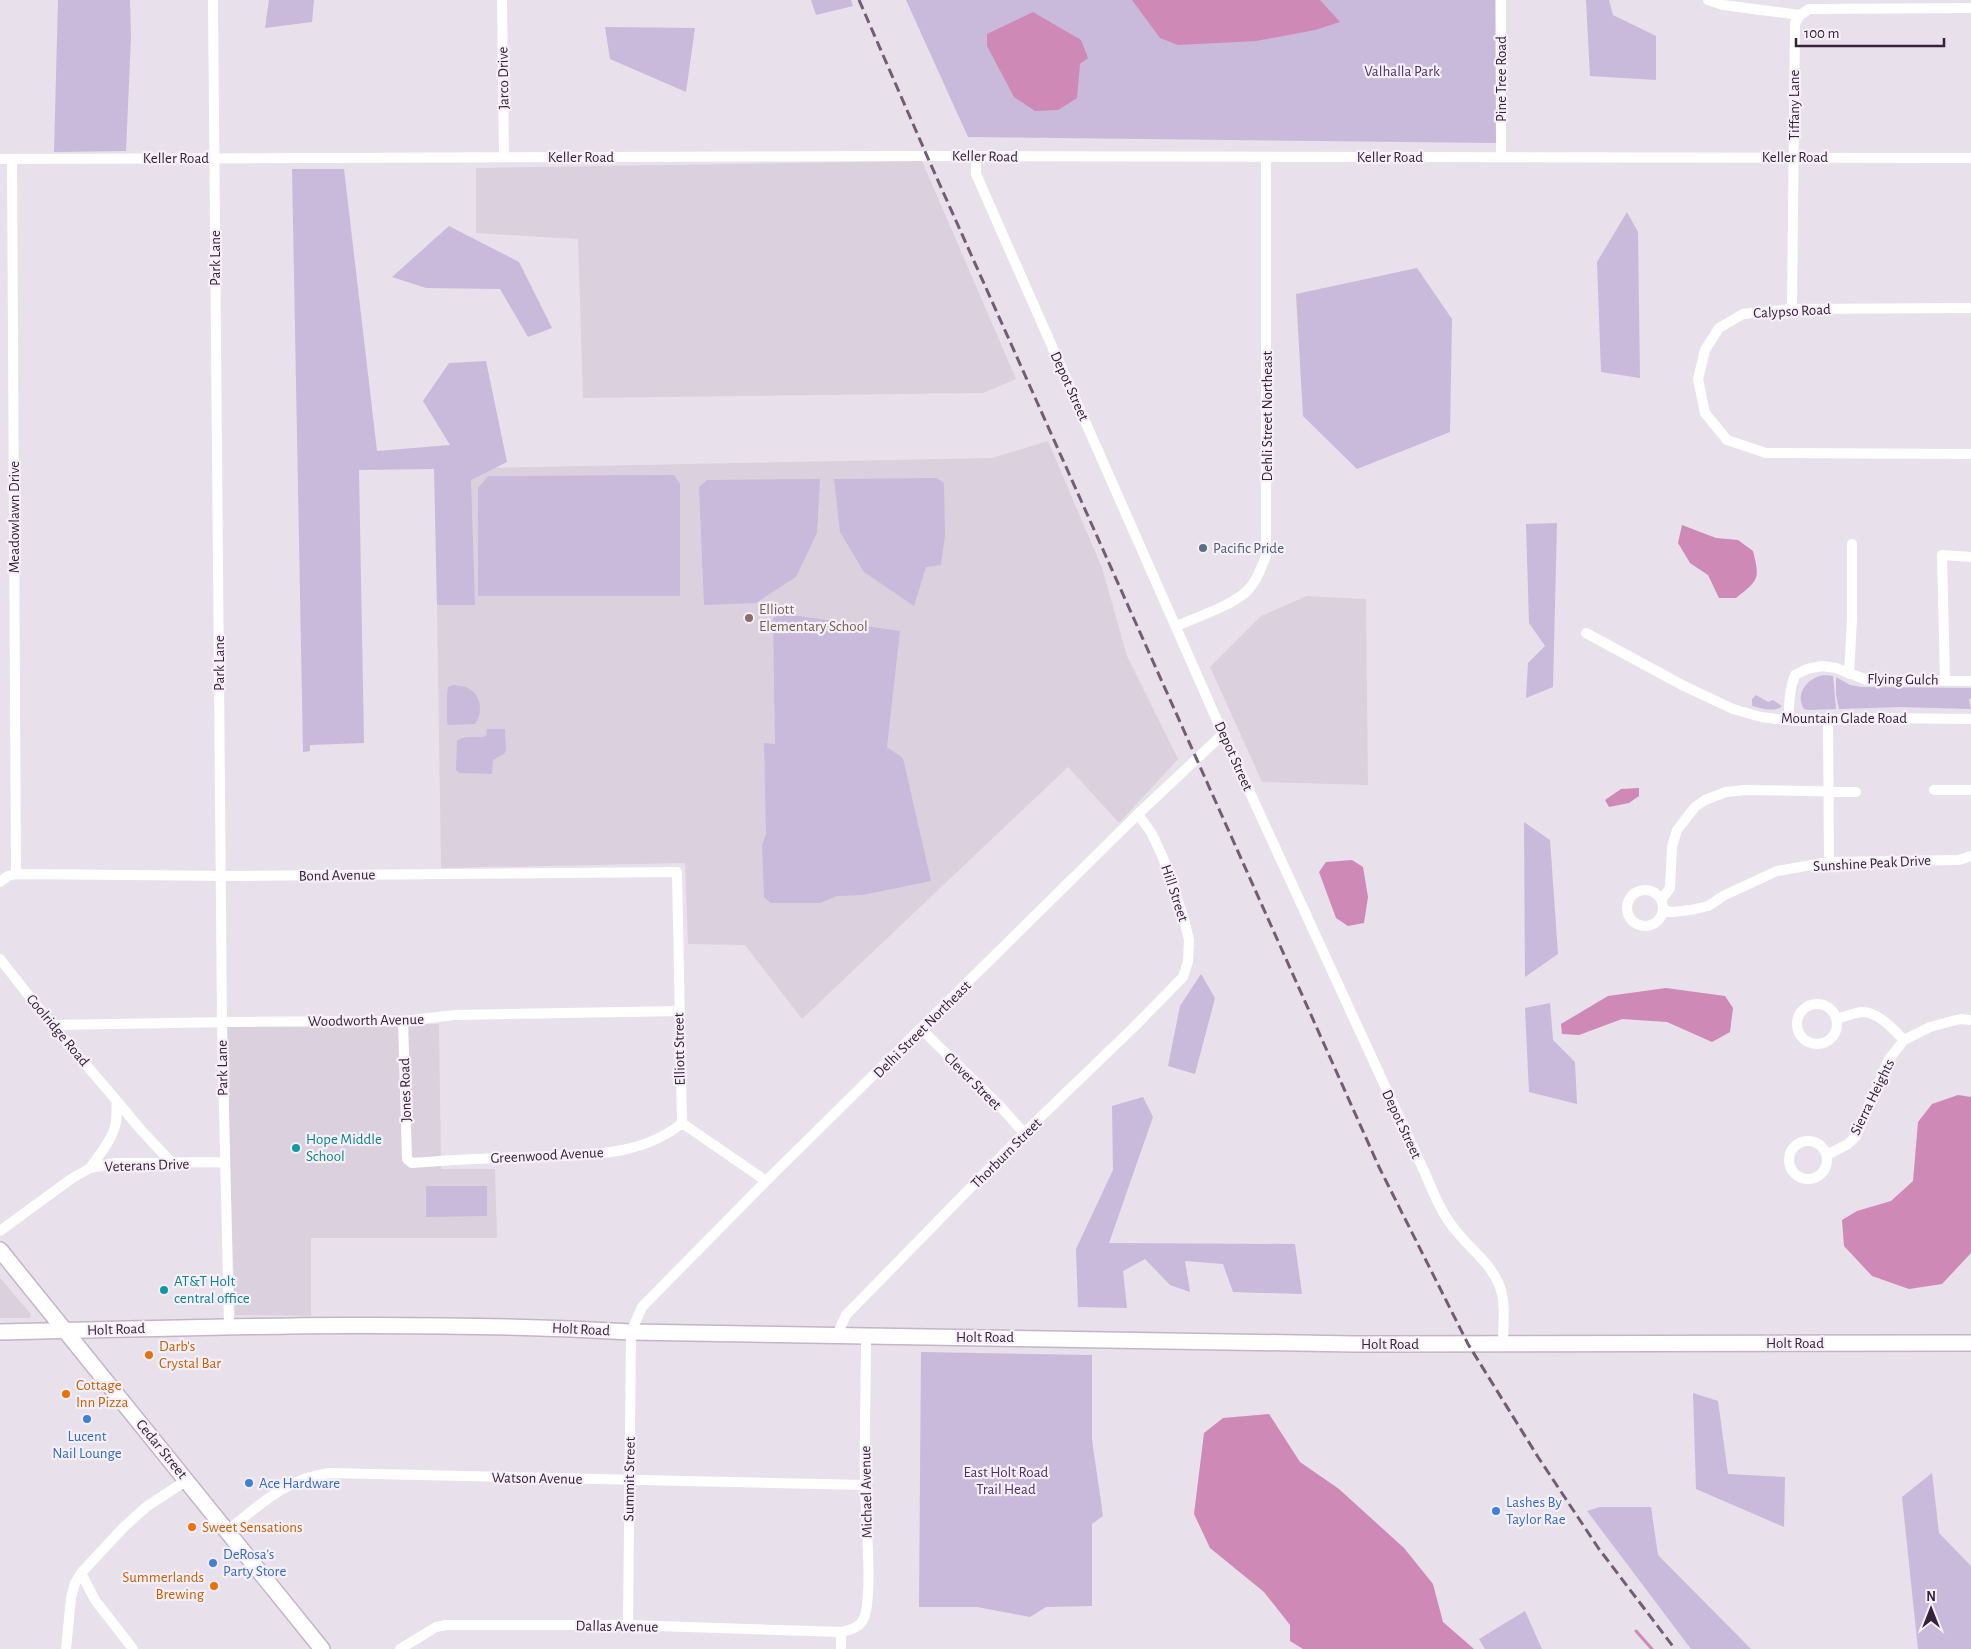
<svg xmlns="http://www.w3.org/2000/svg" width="1971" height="1649" font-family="'Alegreya Sans',sans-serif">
	<rect width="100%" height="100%" fill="#e8e0ea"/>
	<!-- built -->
	<path fill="#dbd1de" d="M922,161l94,218 -33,14 -400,5 -5,-159 -102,-6v-65z
		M1048,441l54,127 25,88 51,103 -59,64 -51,-56 -266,252 -57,-74 -57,-1 -3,-81 -244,5 -6,-399 557,-11z
		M1307,596l59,3 2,186 -106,-3 -52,-115 51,-51z
		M439,1024l2,145h54l2,69h-186v78l-76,-1 -10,-289z
		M0,1278l31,36 -1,4h-30z"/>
	<!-- green -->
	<path fill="#c9b9db" d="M58,0h72l1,37 -5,114 -72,1z
		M269,0h45l-2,22 -47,6z
		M811,0h40l2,6 -37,9z
		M906,0h589l1,143 -528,-6z
		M1586,0h23l4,15 43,21v44l-66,-4z
		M605,27l90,1 -9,64 -76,-33z
		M292,169h52l33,282 73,-6 -27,-44 26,-38 37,-2 21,101 -36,18 4,125h-38l-3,-136 -75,1 5,273 -54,2v6l-7,1z
		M1627,212l11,20 2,146 -39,-6 -4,-110z
		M449,226l70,36 33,66 -24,9 -28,-48 -74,-1 -34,-11z
		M1417,268l35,51 -2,113 -93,37 -54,-53 -7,-122z
		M674,475l6,9v112h-202v-108l10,-12z
		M936,478l8,5 1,52 -4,30 -15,2 -12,39 -50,-34 -24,-40 -6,-53z
		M820,479l-3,54 -21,44 -40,26 -52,2 -5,-118 8,-7z
		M1557,523l-4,164 -27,11 2,-35 17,-17 -16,-23 -3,-99z
		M779,613l121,18 -13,116 16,11 28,123 -68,14 -26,1 -17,7h-49l-7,-6 -2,-52 4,-11 -2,-91 11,1 -2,-125z
		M1824,675l9,1 3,33 -27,1 -5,-1c-10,-16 5,-32 20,-34z
		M1836,677l14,8 12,2 109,1v10l-2,2 2,9 -70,-2 -62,2 -3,-15z
		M454,685c3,1 8,1 12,2 15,6 18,25 9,37l-26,1 -2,-2v-28l1,-8z
		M1756,695l12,7 5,-2 9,6c-8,7 -21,2 -30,0v-7z
		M487,729h18l1,21 -2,4 -11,6 -1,14 -33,-1 -3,-3 1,-29c8,-7 20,-2 29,-5z
		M1524,822l26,18 8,114 -33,23z
		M1201,974l14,24 -20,76 -27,-8 12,-60z
		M1550,1003l3,37 22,22 2,42 -48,-12 -4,-84z
		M1143,1097l10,20 -44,126 186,1 7,50 -69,-2 -10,-28 -38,-3 5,31 -20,-7 -25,-26 -22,12 4,37 -49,-1 -2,-58 37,-79 -1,-64z
		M426,1186h61v30l-61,1z
		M921,1352l171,3v85l11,76 -11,8v82l-46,1 -16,10 -53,-10h-58z
		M1693,1393l25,8 10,73 57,3 -1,50 -88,-38z
		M1932,1473l7,60 32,33v83h-53l-16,-152z
		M1600,1507h51l7,48 93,94h-60l-104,-138z
		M1525,1611l17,38h-57l-6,-10z"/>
	<!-- water -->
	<path fill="#ce89b6" d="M1132,0h188l20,22 -25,8 -59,11 -78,4 -18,-7z
		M1033,12l48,28 7,18 -8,6 -3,34 -19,12 -23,1 -21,-14 -27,-51v-12z
		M1682,525l34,13 22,2 15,11c7,28 6,29 -17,47h-17l-11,-23 -18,-12 -12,-20z
		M1639,788v8l-10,7 -20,4 -4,-7 16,-11z
		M1352,860l11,7 5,30 -4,26 -16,3 -12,-8 -17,-46 7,-10z
		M1666,988l59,8 8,12 -3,24 -18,10 -45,-20 -45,-3 -43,16 -17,-1 -1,-10 47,-28z
		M1958,1095l13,2v156l-29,31 -33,5 -37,-13 -28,-30 -2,-26 15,-9 34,-10 22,-20 5,-59 14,-18z
		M1269,1414l31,48 39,27 65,59 29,36 10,38 31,27h-171l-13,-8v-16l-26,-33 -54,-44 -16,-34 10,-81 19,-15z"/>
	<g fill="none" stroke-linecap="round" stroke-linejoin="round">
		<!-- stream -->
		<path stroke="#ce89b6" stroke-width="3" d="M1636,1631l16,18"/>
		<defs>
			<path id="secondary" d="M0,1250l322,399
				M0,1332c210,-5 421,-12 631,0l722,12 618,-1"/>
		</defs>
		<!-- secondary casing -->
		<use href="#secondary" stroke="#c6b3c9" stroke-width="18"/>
		<!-- street -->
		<path stroke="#fff" stroke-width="10" d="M213,0l9,1022 7,304
			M502,0l2,157
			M1501,0v157
			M1708,0l15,5 77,10
			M976,156v18l247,560 201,437c9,21 18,44 33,61 15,19 34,31 43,55 6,17 3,38 3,57
			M0,159l927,-3 1044,2
			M12,159l4,715
			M1971,308l-179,1 -49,5 -24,14 -14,22 -7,29 7,34 22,27 39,13 205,1
			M1792,309l3,-286 5,-8 9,-6 162,-1
			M1177,626c20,-9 54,-20 70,-35 10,-10 14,-23 19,-35v-399
			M1586,633l98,53 49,23 28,8 35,4 76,-3 99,1
			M1849,674l3,-55v-75
			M1945,680l-3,-125 29,2
			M1789,720c0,-16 0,-30 6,-45l12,-6 15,-3 14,2 31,12 104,1
			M1828,720l1,142
			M1934,790h37
			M0,882l8,-6 8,-2 220,2 441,-4 5,251 84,58
			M1627 908a18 18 0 1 1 36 0a18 18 0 1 1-36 0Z
			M1661,900l9,-12 2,-41 5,-17 18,-23 10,-7 21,-8 20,-2 110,2
			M1663,910l9,2 19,-2 17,-4 17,-11 52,-24 52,-9 130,-2 12,-4
			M0,959l52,66 65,76c-1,7 0,14 -1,21 -3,17 -16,32 -26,46
			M1797 1024a20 20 0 1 1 40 0a20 20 0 1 1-40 0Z
			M1836,1019c8,-2 18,-6 26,-7 17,0 32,18 42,28
			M403,1021l4,138 5,4c38,-3 77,-5 115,-6 53,-3 112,2 155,-34
			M52,1025l180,-3 171,-1 52,-6 224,-4
			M921,1029l78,76 25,28
			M117,1101l24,29 31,33
			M1789 1160a19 19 0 1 1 38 0a19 19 0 1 1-38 0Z
			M1827,1155l21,-11 8,-8 33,-77 15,-19 26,-13 30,-8 11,1
			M0,1231l71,-52 19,-11 25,-5 109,-1
			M837,1335l9,-20 178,-182 110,-106 49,-50 5,-15 1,-22 -5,-21 -21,-61 -11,-24 -14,-20
			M227,1531c33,-26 59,-53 103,-58l535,12
			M81,1573l14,27 38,49
			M628,1625l3,-293 11,-25 124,-126 372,-367 85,-80
			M841,1632v17
			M66,1649l5,-51 4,-15 6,-10 42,-45 23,-21 41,-27
			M400,1649l36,-22 10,-2h182l213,7c8,-2 18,-4 22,-12 11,-19 2,-110 2,-136 -1,-49 1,-99 1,-148"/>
		<!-- secondary -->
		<use href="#secondary" stroke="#fff" stroke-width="15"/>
		<!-- rail -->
		<path stroke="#745b76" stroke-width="3" stroke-dasharray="10 5" stroke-linecap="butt" d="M859,0l68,156 452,1011 89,177 70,113 61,92 76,100"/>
	</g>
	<!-- markers -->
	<circle fill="#5c6f8a" stroke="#f5f0f7" stroke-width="2" cx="1203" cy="548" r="5"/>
	<circle fill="#8d6e63" stroke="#f5f0f7" stroke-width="2" cx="749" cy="618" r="5"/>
	<g fill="#0f9aa8" stroke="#f5f0f7" stroke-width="2">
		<circle cx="296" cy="1148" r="5"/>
		<circle cx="164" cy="1290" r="5"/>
	</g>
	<g fill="#e8710a" stroke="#f5f0f7" stroke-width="2">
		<circle cx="149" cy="1355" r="5"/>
		<circle cx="66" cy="1394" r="5"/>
		<circle cx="192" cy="1527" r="5"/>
		<circle cx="214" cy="1586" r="5"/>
	</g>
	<g fill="#3f7fe0" stroke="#f5f0f7" stroke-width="2">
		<circle cx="87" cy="1419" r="5"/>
		<circle cx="249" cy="1483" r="5"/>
		<circle cx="1496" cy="1511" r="5"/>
		<circle cx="213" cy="1563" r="5"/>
	</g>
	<g text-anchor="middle" stroke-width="4.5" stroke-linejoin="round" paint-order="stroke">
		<!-- park labels -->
		<g font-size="15" fill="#532d6f" stroke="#f5f0f7">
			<text x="1402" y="76">Valhalla Park</text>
			<text x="1006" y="1477">East Holt Road<tspan x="1006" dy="17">Trail Head</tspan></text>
		</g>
		<!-- street labels -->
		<g font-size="15" fill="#38213a" stroke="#f5f0f7">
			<text transform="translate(503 78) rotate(-91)" y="5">Jarco Drive</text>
			<text transform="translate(1501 79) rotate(-90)" y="5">Pine Tree Road</text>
			<text transform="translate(1794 105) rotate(-90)" y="5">Tiffany Lane</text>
			<text transform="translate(985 156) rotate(1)" y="5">Keller Road</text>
			<text x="581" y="162">Keller Road</text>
			<text x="1390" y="162">Keller Road</text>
			<text x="1795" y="162">Keller Road</text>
			<text x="176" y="163">Keller Road</text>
			<text transform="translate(215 258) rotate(-90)" y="5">Park Lane</text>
			<text transform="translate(1792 311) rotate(-3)" y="5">Calypso Road</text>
			<text transform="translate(1070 386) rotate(66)" y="5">Depot Street</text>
			<text transform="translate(1267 416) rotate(-90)" y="5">Dehli Street Northeast</text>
			<text transform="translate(14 517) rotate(-90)" y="5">Meadowlawn Drive</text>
			<text transform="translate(219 663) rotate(-90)" y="5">Park Lane</text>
			<text transform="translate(1903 679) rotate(1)" y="5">Flying Gulch</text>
			<text x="1844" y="723">Mountain Glade Road</text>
			<text transform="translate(1234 756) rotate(66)" y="5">Depot Street</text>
			<text transform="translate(1872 863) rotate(-3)" y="5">Sunshine Peak Drive</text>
			<text transform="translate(337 875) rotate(-1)" y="5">Bond Avenue</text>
			<text transform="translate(1175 893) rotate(72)" y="5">Hill Street</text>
			<text transform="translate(366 1020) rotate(-1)" y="5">Woodworth Avenue</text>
			<text transform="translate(922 1029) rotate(-45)" y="5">Delhi Street Northeast</text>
			<text transform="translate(58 1030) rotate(50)" y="5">Coolridge Road</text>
			<text transform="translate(679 1049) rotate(-91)" y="5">Elliott Street</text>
			<text transform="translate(222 1068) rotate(-91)" y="5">Park Lane</text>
			<text transform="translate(973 1081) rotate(45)" y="5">Clever Street</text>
			<text transform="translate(405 1090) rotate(-92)" y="5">Jones Road</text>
			<text transform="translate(1872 1097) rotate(-64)" y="5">Sierra Heights</text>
			<text transform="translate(1402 1124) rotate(65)" y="5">Depot Street</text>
			<text transform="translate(1006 1153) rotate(-45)" y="5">Thorburn Street</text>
			<text transform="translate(547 1155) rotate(-3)" y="5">Greenwood Avenue</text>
			<text transform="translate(147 1165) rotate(-2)" y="5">Veterans Drive</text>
			<text transform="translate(116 1329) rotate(-2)" y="5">Holt Road</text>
			<text transform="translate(581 1329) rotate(3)" y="5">Holt Road</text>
			<text x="985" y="1342">Holt Road</text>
			<text x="1795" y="1348">Holt Road</text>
			<text x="1390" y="1349">Holt Road</text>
			<text transform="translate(162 1449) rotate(51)" y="5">Cedar Street</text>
			<text transform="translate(537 1478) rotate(1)" y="5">Watson Avenue</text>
			<text transform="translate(629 1479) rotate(-89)" y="5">Summit Street</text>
			<text transform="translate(866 1492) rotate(-91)" y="5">Michael Avenue</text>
			<text transform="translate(617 1626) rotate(1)" y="5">Dallas Avenue</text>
		</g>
		<!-- service labels -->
		<g font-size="15" fill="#4e5e75" stroke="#f5f0f7" text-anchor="start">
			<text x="1213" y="553">Pacific Pride</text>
		</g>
		<!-- education labels -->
		<g font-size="15" fill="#785e54" stroke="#f5f0f7" text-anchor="start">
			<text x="759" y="614">Elliott<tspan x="759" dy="17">Elementary School</tspan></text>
		</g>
		<!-- culture labels -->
		<g font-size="15" fill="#0d838f" stroke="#f5f0f7" text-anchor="start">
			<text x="306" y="1144">Hope Middle<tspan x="306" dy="17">School</tspan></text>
			<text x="174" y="1286">AT&amp;T Holt<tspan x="174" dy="17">central office</tspan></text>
		</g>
		<!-- food labels -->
		<g font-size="15" fill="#c56008" stroke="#f5f0f7" text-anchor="start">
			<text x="159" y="1351">Darb's<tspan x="159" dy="17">Crystal Bar</tspan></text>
			<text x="76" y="1390">Cottage<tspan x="76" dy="17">Inn Pizza</tspan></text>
			<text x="202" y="1532">Sweet Sensations</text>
			<text x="204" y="1582" text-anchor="end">Summerlands<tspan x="204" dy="17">Brewing</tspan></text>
		</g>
		<!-- shop labels -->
		<g font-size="15" fill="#366cbe" stroke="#f5f0f7" text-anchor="start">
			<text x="87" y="1441" text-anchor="middle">Lucent<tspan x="87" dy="17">Nail Lounge</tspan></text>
			<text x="259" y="1488">Ace Hardware</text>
			<text x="1506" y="1507">Lashes By<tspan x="1506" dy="17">Taylor Rae</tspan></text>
			<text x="223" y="1559">DeRosa's<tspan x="223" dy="17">Party Store</tspan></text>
		</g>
	</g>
	<!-- north arrow -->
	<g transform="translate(1931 1609)" stroke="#f5f0f7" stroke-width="4" paint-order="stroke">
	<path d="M0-4L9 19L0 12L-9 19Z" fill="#38213a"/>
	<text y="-8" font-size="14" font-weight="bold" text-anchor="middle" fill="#38213a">N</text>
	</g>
	<!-- scale -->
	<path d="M1796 38v8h148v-8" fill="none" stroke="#38213a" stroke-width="2.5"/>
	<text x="1804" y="38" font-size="15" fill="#38213a" stroke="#f5f0f7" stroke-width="4" paint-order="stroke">100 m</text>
</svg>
